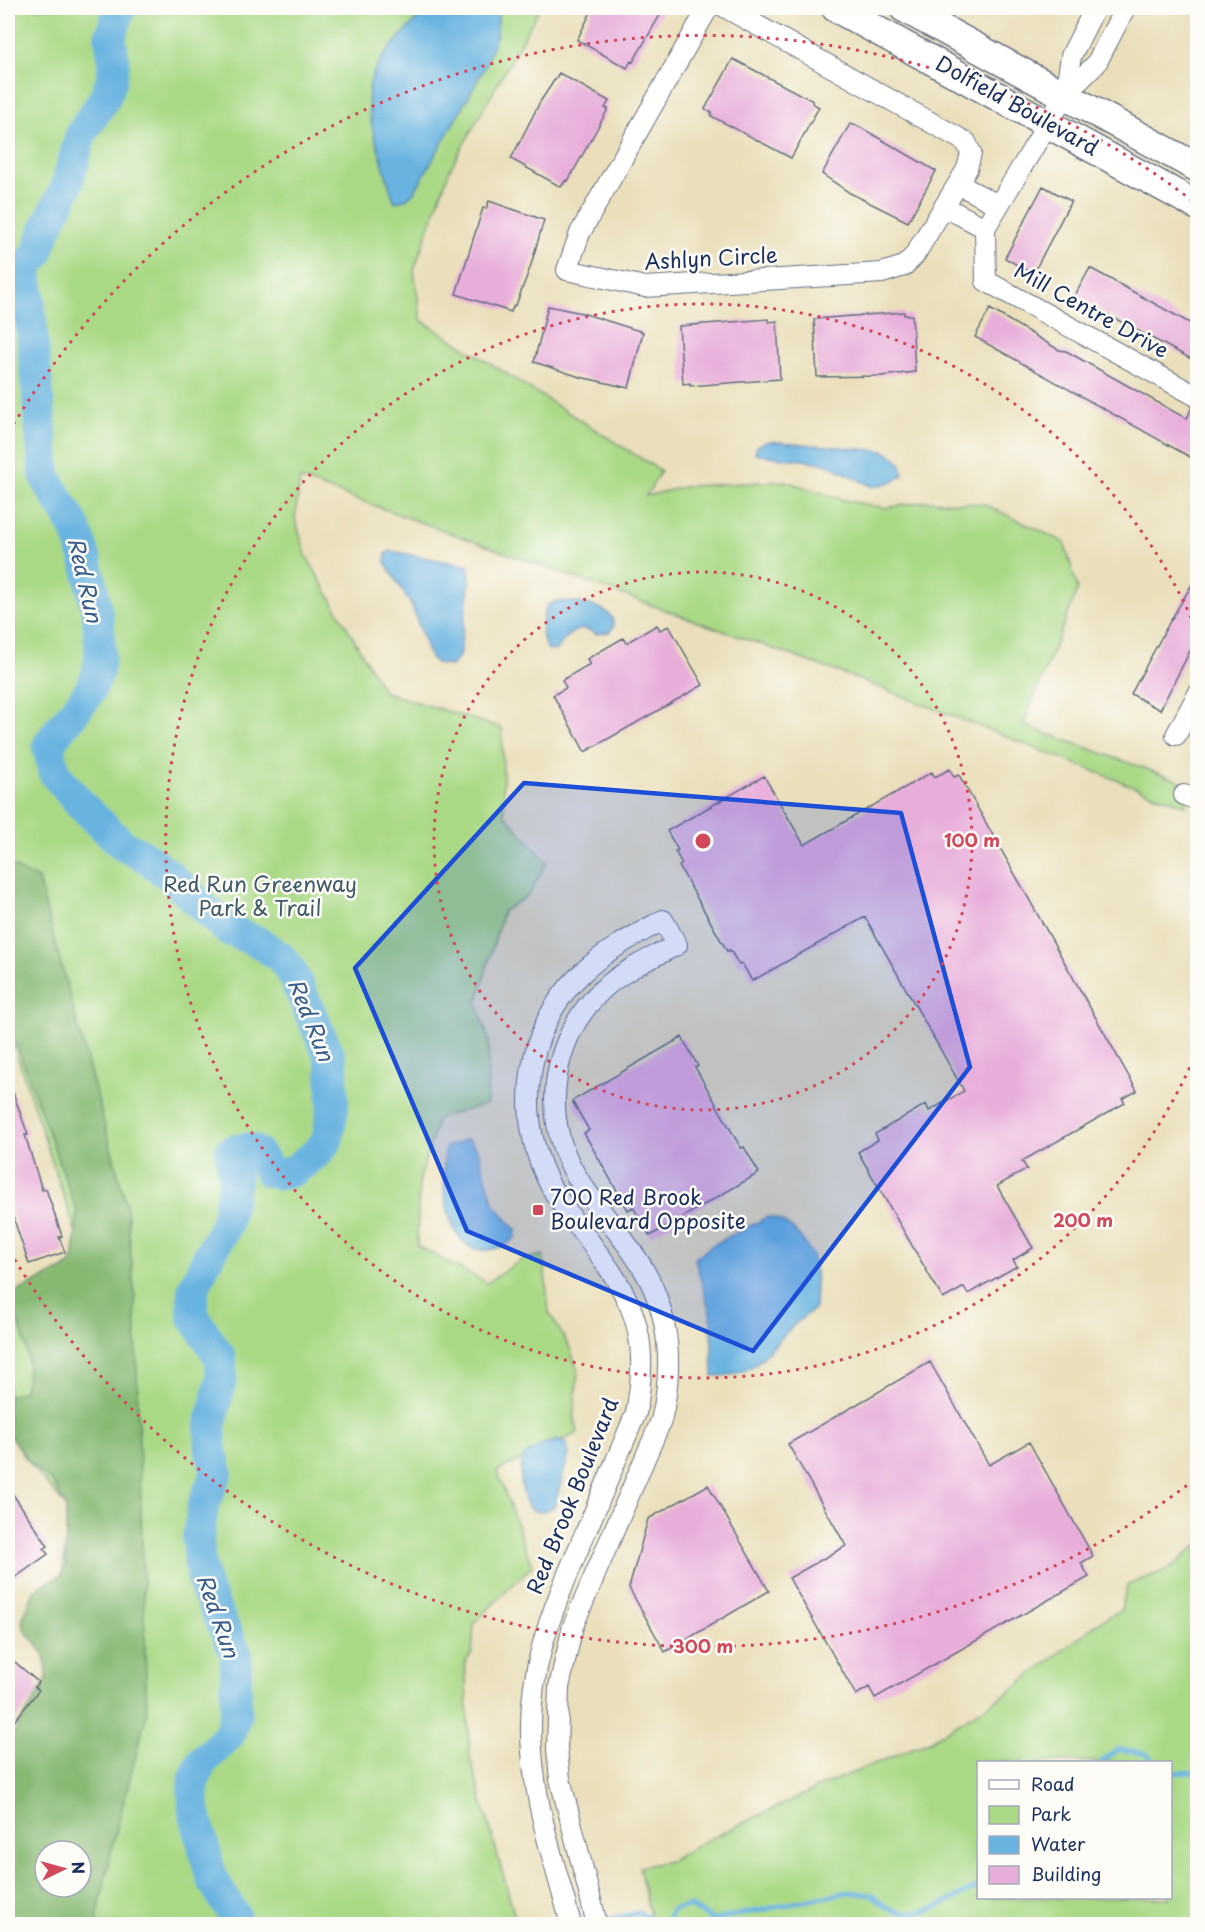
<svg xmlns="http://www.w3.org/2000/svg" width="1205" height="1932" font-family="'Playpen Sans',sans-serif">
	<rect width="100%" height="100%" fill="#fdfcf7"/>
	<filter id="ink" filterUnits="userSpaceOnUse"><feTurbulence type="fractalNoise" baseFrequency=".0167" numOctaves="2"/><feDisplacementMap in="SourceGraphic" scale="12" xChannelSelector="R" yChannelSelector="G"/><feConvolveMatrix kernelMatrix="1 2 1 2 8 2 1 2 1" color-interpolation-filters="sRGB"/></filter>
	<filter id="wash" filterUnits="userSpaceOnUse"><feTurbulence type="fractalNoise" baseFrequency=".008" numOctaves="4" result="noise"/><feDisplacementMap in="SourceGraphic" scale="24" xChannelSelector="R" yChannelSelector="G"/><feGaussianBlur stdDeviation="1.35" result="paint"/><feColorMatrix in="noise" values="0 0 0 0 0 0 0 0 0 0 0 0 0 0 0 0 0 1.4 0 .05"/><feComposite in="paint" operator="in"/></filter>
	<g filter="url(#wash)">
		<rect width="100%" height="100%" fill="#eadfba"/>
		<!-- green -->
		<path fill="#aad986" stroke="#628472" stroke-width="1.5" fill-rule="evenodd" d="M8,8h532l-90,161 -36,101 7,50 240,151 -15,25 41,-10 98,-5 59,19 41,8 42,-7 57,3 80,38 14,47 -55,136 168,60 -5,20 -33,-11 -290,-113 -563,-202 -5,40 11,36 78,137 118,36 2,86 43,48 -18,33 -26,16 -26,92 12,38 -2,63 -49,14 -19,64 -2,64 70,37 34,-23 22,-5 6,57 21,36 8,24 -4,42 4,19 -81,38 35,95 -58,57 -2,30 -7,10 5,95 47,166h-509l41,-224 20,-190 -48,-57 17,-31 -30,-14v-107l82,-26 -82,-246zM45,1851h36v36h-36z
			M1197,1545v379h-545l-13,-57 31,-6 33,-19 125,-59 102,-42 76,-47 95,-73 20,-11 6,-25 44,-17zM1170,1762v136h-192v-136z"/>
		<!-- forest -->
		<path fill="#87b973" stroke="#517468" stroke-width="1.5" fill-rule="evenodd" d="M8,864l30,15 89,328 8,93 12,413 -34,130 -17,81h-88v-181l39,-64 -3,-25 -19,-23 -3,-11 13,-31 27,-14 4,-10v-58l-13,-24 -23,-20 -19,-26h-3v-41l15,-4c13,-35 -3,-65 -15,-96l62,-31 4,-9 3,-44 -59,-164 -10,-11zM45,1851h36v36h-36z"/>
		<!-- water -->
		<path fill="#68b3e0" stroke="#42719f" stroke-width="1.5" d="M428,8h61l9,7 -1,19 -12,33 -70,124 -10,9 -10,2c-7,-15 -9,-30 -14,-45 -28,-82 -8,-92 47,-149z
			M768,441l116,10c13,7 18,9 19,24l-9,6 -20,6c-17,-7 -35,-19 -52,-24 -23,-5 -45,-4 -67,-10l2,-7z
			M391,551l77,15 2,12 -11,79 -8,9 -13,-2 -8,-6 -18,-52 -27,-44 1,-8z
			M557,601c18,1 57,3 57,25l-5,6 -13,2c-20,-13 -29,3 -41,17l-7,-1c-9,-13 -6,-31 -1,-45z
			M468,1139l10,11 16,54 22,26 -1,8c-10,9 -20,13 -34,12 -38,-5 -41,-74 -35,-103z
			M767,1217c18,0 38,22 45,39 5,15 4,36 3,52 -8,7 -18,13 -25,21 -27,26 -35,48 -77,47l-2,-60 -16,-57 16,-13z
			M557,1440l9,4 3,10 -15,53 -13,5 -11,-2c-10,-17 -11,-34 -7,-53l18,-12z"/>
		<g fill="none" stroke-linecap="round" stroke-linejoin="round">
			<!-- stream -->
			<path stroke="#68b3e0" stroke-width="5" d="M8,263l18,4
				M1101,1762l18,-13 27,5 8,8
				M1170,1773l28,-1
				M602,1921l37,-8 22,11 5,-2 7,-13 17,-3 23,14 135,-28 25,3c33,37 66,9 105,-8"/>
			<!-- river -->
			<path stroke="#68b3e0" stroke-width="32" d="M120,8l-10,30 4,23 -3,21 -7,17 -23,35 -15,54 -21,42 -8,25 -11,12 19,208c8,20 23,36 31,55 13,34 31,110 21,144 -9,29 -35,47 -49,72l7,28 27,32 42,40 20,10 26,20 57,53 33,14 20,14 10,12 39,85 3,13 1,40 -6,34 -10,12 -24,18 -13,3 -10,-2c-14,-21 -12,-28 -40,-20l5,26 -9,47 -19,34 -14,31v26l27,41 2,20 -12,50 1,25 6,20 -14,34 -5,33 2,26 5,22 31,67v59l-7,22 -28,28 -8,20 1,27 18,69 22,36 2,9"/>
		</g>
		<g id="blocks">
			<!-- building -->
			<path fill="#e8aeda" d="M593,8h71l-31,54 -2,-1 -4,7 -50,-28z
				M733,59l80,42 -1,2 7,4 -28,51 -80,-42 1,-3 -7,-4z
				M559,73l50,28 -4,7 3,1 -40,72 -2,-1 -5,7 -50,-28 29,-57z
				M850,124l8,2 78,45 -28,51 -58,-29 -28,-19z
				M1043,186l28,15 -38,73 -28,-16z
				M489,201l55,19 -14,48 -14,37h-2l-3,7 -55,-18 27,-86 3,1z
				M1090,268l107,59v35l-123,-65z
				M548,306l34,7 61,19 -14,56 -49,-11 -46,-15z
				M990,309l69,41 7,1 121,68 5,-12 5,2v52l-222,-124z
				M904,312v3h8l3,57 -34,4 -64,1 -3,-58z
				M769,319v3l8,-1 3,58 -90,7v-3l-7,1 -4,-58z
				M1197,576v61l-37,73 -29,-16 38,-71z
				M657,625l3,5 9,-4 34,59 -118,67 -32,-57 13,-7 -4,-8 28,-16 -3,-5 36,-21 3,5z
				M950,769l4,8 5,-2 178,316 -15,8 3,4 -103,58 5,8 -30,17 36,62 -20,12 4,6 -49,28 -4,-7 -21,12 -85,-147 20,-12 -3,-6 51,-30 3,7 35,-20 -99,-174 -113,64 -10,-18 -3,2 -9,-15 -3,1 -48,-85 3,-2 -7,-13 3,-1 -11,-19 97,-55 40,69 128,-73 3,5z
				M682,1037l16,29 -3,1 46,81 3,-1 15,26 -109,63 -17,-29 -5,3 -44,-77 5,-3 -17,-29z
				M8,1084h2l18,51h-3l17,55 4,-1 16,47 -3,1 6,15 -36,12 -21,-62z
				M930,1362l59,103 40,-23 64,114 -12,7 8,14 -214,121 -6,-11 -13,8 -67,-117 57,-32 -58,-102z
				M708,1485l61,106 -104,61 -36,-64 19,-69z
				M8,1487l40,59 -4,3 4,5 -32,23 -8,-12z
				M8,1656l30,26 -3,5 4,3 -31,39z"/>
		</g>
	</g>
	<g filter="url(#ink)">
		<use href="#blocks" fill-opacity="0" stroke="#636d7e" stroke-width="1.5"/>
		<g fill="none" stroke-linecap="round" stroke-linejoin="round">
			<defs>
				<path id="minor" d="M708,8l-128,225 -13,37 78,17 237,-14 22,-7 10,-10 53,-87 4,-16 -5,-11 -240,-134
					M1125,8l-29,56 -31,31 -80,133 1,53 212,116
					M1065,95l6,-39 24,-48
					M958,184l40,21
					M945,207l40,21
					M1176,735l22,-41
					M1184,795l14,5
					M571,1924c-15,-56 -35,-113 -39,-172 -7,-81 20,-141 51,-214 18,-41 35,-83 53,-125 15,-83 -3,-114 -52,-179 -13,-17 -27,-34 -36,-53 -34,-70 -22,-155 35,-209 23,-22 53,-37 80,-52l14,25c-26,13 -53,25 -74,44 -50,47 -63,123 -29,183 20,35 51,64 71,100 26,45 28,100 16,149l-88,205 -14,61 -2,62 3,30 37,145"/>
				<path id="secondary" d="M836,8l362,198
					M904,8l294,160"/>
			</defs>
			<!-- minor casing -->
			<use href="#minor" stroke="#636d7e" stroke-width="22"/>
			<!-- secondary casing -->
			<use href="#secondary" stroke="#636d7e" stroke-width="31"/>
			<!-- minor -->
			<use href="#minor" stroke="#fff" stroke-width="20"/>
			<!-- secondary -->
			<use href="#secondary" stroke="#fff" stroke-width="28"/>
		</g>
	</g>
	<!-- marked area -->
	<path fill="#1d4ed8" fill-opacity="0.2" stroke="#1d4ed8" stroke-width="4.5" stroke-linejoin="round" d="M524,783l377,30 69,254 -217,284 -286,-120 -112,-263z"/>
	<!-- distance rings -->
	<g fill="none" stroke="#d1495b" stroke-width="3" stroke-dasharray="3 6">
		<circle cx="703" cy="841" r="269"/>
		<path d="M1197 1051A537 537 0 1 1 1197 631"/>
		<path d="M1194 1480A806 806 0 0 1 9 1250M9 432A806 806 0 0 1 1194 202"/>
	</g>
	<!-- markers -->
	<rect fill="#d1495b" stroke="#fdfcf7" stroke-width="2" x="532" y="1204" width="12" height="12" rx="3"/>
	<g text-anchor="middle" stroke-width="5" stroke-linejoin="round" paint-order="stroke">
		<!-- street labels -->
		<g font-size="21" fill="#1b2f5e" stroke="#fdfcf7">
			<text transform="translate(1017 106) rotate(29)" y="7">Dolfield Boulevard</text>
			<text transform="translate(711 259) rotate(-3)" y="7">Ashlyn Circle</text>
			<text transform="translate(1091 311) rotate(29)" y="7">Mill Centre Drive</text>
			<text transform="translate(573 1496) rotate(-68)" y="7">Red Brook Boulevard</text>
		</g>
		<!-- park labels -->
		<g font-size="21" fill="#3f5a68" stroke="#fdfcf7">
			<text x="260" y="892">Red Run Greenway<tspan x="260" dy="24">Park &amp; Trail</tspan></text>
		</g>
		<!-- poi labels -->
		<g font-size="21" fill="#1b2f5e" stroke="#fdfcf7" text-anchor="start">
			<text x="550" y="1205">700 Red Brook<tspan x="550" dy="24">Boulevard Opposite</tspan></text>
		</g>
		<!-- water labels -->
		<g font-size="22" font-style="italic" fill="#365d8c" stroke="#fdfcf7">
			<text transform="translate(85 580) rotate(77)" y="8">Red Run</text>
			<text transform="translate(311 1020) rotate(68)" y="8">Red Run</text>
			<text transform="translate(218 1616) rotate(71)" y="8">Red Run</text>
		</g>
	</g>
	<circle cx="703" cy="841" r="9" fill="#d1495b" stroke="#fdfcf7" stroke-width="3"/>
	<g font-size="18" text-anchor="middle" font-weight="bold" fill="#d1495b" stroke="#fdfcf7" stroke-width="5" stroke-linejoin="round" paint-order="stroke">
		<text x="972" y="847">100 m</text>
		<text x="1083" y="1227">200 m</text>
		<text x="703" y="1653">300 m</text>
	</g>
	<!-- margin -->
	<rect width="1205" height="1932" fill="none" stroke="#fdfcf7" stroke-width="30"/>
	<!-- legend -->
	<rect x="977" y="1761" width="195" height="138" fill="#fdfcf7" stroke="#a3aaba" stroke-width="1.5"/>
	<rect x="989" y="1780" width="30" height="9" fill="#ffffff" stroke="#a3aaba" stroke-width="1.5"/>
	<text x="1031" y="1791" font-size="18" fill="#1b2f5e">Road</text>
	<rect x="989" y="1806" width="30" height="18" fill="#aad986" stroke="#a3aaba" stroke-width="1.5"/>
	<text x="1031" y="1821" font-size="18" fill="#1b2f5e">Park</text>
	<rect x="989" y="1836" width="30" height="18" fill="#68b3e0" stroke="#a3aaba" stroke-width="1.5"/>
	<text x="1031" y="1851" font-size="18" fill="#1b2f5e">Water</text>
	<rect x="989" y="1866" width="30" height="18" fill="#e8aeda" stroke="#a3aaba" stroke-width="1.5"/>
	<text x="1031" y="1881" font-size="18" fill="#1b2f5e">Building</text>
	<!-- north arrow -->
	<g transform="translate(63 1869) rotate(85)"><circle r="28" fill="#fdfcf7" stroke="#a3aaba" stroke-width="1.5"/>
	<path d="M0-4.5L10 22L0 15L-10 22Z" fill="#d1495b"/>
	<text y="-9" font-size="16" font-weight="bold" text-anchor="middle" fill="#1b2f5e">N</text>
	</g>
</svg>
